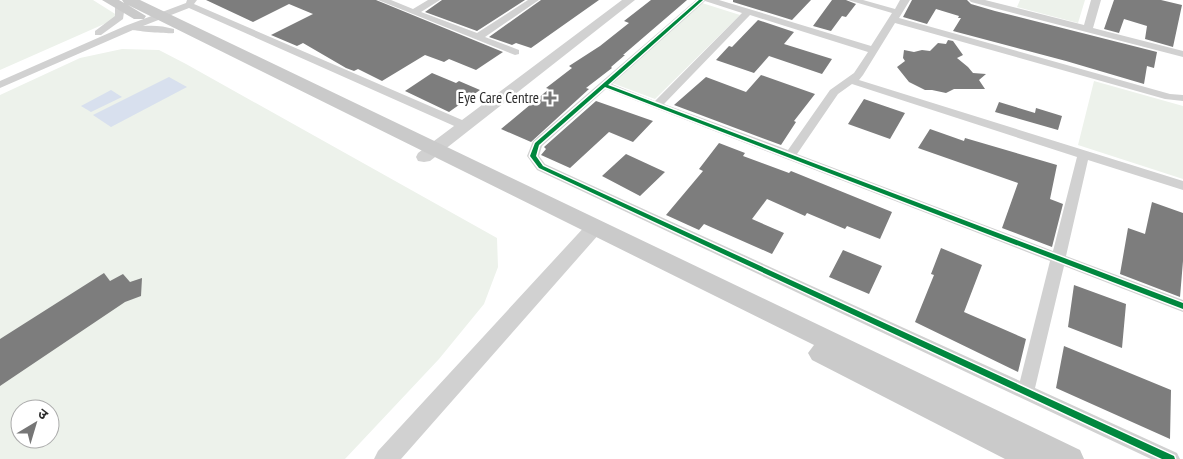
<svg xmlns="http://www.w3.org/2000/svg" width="1183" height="459" font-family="'PT Sans Narrow','Noto Sans Devanagari',sans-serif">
	<rect width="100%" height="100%" fill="#fff"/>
	<!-- green -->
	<path fill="#edf2eb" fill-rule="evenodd" d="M0,0h93l27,17 -120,53z
		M1020,0h65l-7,23 -61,-16z
		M702,3l38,12 -85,84 -43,-16z
		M122,49l37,1 27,14 311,174 1,29 -14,37 -45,55 -94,100h-345v-364l80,-37zM20,409h30v30h-30z
		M1094,81l89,25v73l-105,-34z"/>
	<!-- water -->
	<path fill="#d8e0ee" d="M169,77l18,10 -76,40 -18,-12z
		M111,90l11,7 -31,15 -10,-6z"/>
	<!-- building -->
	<path fill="#7d7d7d" d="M206,0h170l127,52 -27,18 -27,-11 -5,3 -19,-7 -43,26 -24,-12 -4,2 -8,-3 -43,-25 -6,3 -26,-11 42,-21 -24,-10 -36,18z
		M442,0h83l-48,31 -52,-19z
		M541,0h58l-68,48 -15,-5 -4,2 -23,-8z
		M651,0h36l-64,55h2l-14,12 1,1 -26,20 3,1 -58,53 -30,-13 48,-40 -3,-1 26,-20 -3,-2 31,-20 29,-23 -5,-2z
		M733,0h78l-19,20 -59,-18z
		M832,0h14l10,4 -10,13 -4,-1 -11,15 -18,-5z
		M912,0h55l4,4 24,7 162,41 -3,16 -7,-2 -3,18 -78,-23 -113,-30 8,-13h-3l1,-2 -23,-7 -9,15 -24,-7z
		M1114,0h47l21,5 -9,42 -28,-8 2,-13 -23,-7 -5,14 -15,-4z
		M758,20l36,12 -10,12 48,15 -10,15 -53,-18 -15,17 -38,-13 13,-14 3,1z
		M948,40l5,1 10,14 -6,3 11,9 5,6 13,1 -7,6 6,9h-31l-8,4 -14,-3h-7l-16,-8 -12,-15 8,-6 -2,-3 1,-8 10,2 8,-2 8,1 8,-8 8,1z
		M432,73l24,10 3,-2 21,9 -31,22 -44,-21z
		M761,75l54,19 -21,27 2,1 -15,23 -107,-40 32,-28 40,15z
		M864,99l41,14 -15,26 -42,-15z
		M596,101l57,20 -20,21 -24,-10 -39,36 -29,-13 5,-6 -2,-2z
		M999,102l36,11 1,-5 26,8 -4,14 -63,-18z
		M930,129l34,12 1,-3 92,27 -7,34 13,5 -11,43 -50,-19 16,-45 -100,-35z
		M719,143l26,10 -2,3 46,17 2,-2 101,41 -12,27 -33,-13 -2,3 -38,-16 -2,3 -38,-17 -15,20 32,14 -12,21 -68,-30 -5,6 -33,-15 37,-44 -4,-2z
		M626,154l39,18 -25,24 -38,-20z
		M1152,202l31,11v48l-3,36 -60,-23 8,-46 17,6z
		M941,248l41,17 -18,47 62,27 -8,33 -103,-50 19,-47 -3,-1z
		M843,250l39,16 -13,28 -40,-17z
		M104,273l6,8 13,-7 7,8 12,-4 -1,18 -16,6 -125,84v-47z
		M1074,285l52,19 -4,44 -54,-21z
		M1064,346l107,44 -1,49 -114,-51z"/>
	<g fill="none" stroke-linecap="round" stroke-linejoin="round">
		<!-- minor -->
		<path fill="#d1d1d1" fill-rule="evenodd" d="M187,0h10l-3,4 275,119 2,3 -2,3h-8l-272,-121 -46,18c11,-1 21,0 31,3v4c-4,1 -39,-2 -41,-3l-133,58v-7l125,-55 61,-23z
			M378,0h13l22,9 15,-9h12l-19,12 56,21 51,-33h11l-54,37 34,13v4l-4,1z
			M696,0h23l152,46 21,-33 -44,-13h15l32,9 5,-9h10l-11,18 271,76 13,1v6l-18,-2 -270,-76 -32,52 -4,5 324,101v9l-95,-30 -22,96 117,44v12l-119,-46 -29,122 142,65 3,6h-29l-614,-289 -10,-14 6,-15zM705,1l37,12 -87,88 -43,-17zM750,15l118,37 -14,21 -24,17 -42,60 -124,-46zM852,84l225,73 -24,94 -256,-97 41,-60zM606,89l444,172 -30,120 -475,-217 -6,-8 3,-10z
			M969,0h16l99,25 7,-25h10l-8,28 90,23v6l-212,-55z
			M120,2l5,3 -2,14 -22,16h-6v-4l20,-15v-11z"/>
		<!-- tertiary -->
		<path fill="#d1d1d1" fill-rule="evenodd" d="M622,0h13l-205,161 -6,1 -6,-1 -2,-4 2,-4z
			M594,222l6,1 3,5 -3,5 -199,226h-27l4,-8 210,-228z"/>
		<!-- secondary -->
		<path fill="#cacaca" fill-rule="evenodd" d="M102,0h17l5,3 -2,-3h18l940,450 4,9h-79l-193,-99 -4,-7 6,-8 -686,-340 18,11 -2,3h-10z"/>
		<defs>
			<path id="cycleway" d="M699,0h4l-95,85 575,218v6l-578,-222 -66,58 -3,11 7,10 631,290 1,3h-13l-623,-291 -9,-12 5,-13z"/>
		</defs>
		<!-- cycleway casing -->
		<use href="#cycleway" stroke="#fff" stroke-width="3"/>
		<!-- cycleway -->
		<use href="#cycleway" fill="#00873e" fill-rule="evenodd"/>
	</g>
	<!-- markers -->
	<path fill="#767676" stroke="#fff" stroke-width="2" d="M547.5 90.5h5v5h5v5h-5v5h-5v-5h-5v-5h5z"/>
	<g text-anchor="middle" stroke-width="5" stroke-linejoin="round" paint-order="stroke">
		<!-- poi labels -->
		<g font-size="15" fill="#2c2c2c" stroke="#fff" text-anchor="end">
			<text x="539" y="103">Eye Care Centre</text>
		</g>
	</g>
	<!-- north arrow -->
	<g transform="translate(35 424) rotate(38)"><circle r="24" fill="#ffffff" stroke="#ababab"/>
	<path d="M0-4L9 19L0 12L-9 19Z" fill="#767676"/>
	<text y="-8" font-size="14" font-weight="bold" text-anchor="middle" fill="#2c2c2c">उ</text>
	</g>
</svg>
